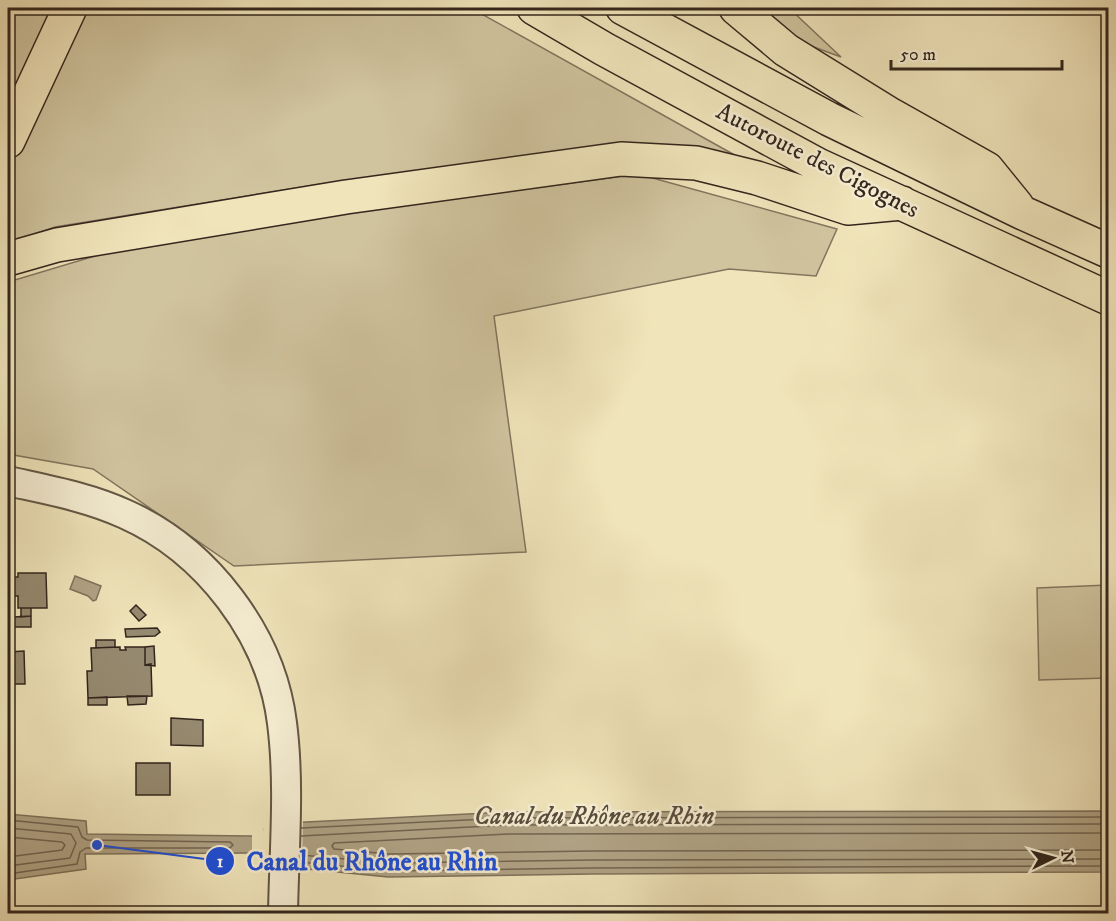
<svg xmlns="http://www.w3.org/2000/svg" width="1116" height="921" font-family="'IM FELL DW Pica',serif">
	<rect width="100%" height="100%" fill="#f0e4ba"/>
	<filter id="stains"><feTurbulence type="fractalNoise" baseFrequency=".00333" numOctaves="4"/><feColorMatrix values="0 0 0 0 .2 0 0 0 0 .09 0 0 0 0 .02 0 0 0 .5 -.17"/></filter>
	<radialGradient id="worn" r=".72"><stop offset=".6" stop-color="#630" stop-opacity="0"/><stop offset="1" stop-color="#630" stop-opacity=".3"/></radialGradient>
	<!-- green -->
	<path fill="#d0c49f" stroke="#82755e" stroke-width="1.5" d="M8,8h463l269,150 -108,-14 -311,40 -266,43 -47,16z
		M708,8h81l52,49z
		M638,174l199,55 -21,47 -87,-7 -235,47 32,236 -292,14 -141,-97 -85,-15v-172l117,-35 231,-35z
		M1108,585v93l-69,2 -2,-92z"/>
	<!-- water -->
	<path fill="#b0a385" stroke="#7e715b" stroke-width="1.5" d="M75,576l26,10 -5,14 -3,1 -5,-5 -18,-7z
		M1108,811v61l-516,2 -204,3 -121,-12 -5,-12 -177,1 1,15 -78,11v-66l78,7 1,13 163,2h12l4,-12 242,-12z"/>
	<!-- pier -->
	<path fill="#f0e4ba" d="M303,819l-1,52 -36,-3 -5,-12h-9v-23l11,-2 2,-10z"/>
	<g fill="none" stroke-linecap="round" stroke-linejoin="round">
		<!-- shore -->
		<path stroke="#726451" stroke-width="1.5" d="M8,820l70,7 4,10 5,3 143,2 3,3 -3,3h-144l-6,4 -3,12 -69,10
			M8,828l63,6 5,9 -6,15 -62,8
			M301,828l207,-10 600,-1
			M1108,833l-600,1 -174,9 -2,3 2,3 55,5 203,-3 516,-1
			M301,836l207,-11 600,-1
			M8,837l54,5 3,3 -3,5 -54,7
			M301,855l88,8 203,-3 516,-1
			M300,862l88,9 204,-3 516,-2"/>
	</g>
	<!-- building -->
	<path fill="#95896f" stroke="#33261d" stroke-width="1.5" d="M18,573h28l1,35h-29v-12h-5l-1,-19h6z
		M136,605l10,10 -7,6 -9,-10z
		M21,608h10v8l-10,1z
		M31,616v11h-17v-10z
		M157,628l3,4 -5,4 -29,1 -1,-8z
		M96,640h19v7l-19,1z
		M154,646l1,20 -10,-1v-18z
		M120,647v3h6l-1,-3h20v18l6,-1 1,32 -64,2 -1,-27h5l-1,-23z
		M24,651l1,33h-14l-3,-32z
		M127,696h20l-1,8 -18,1z
		M107,697v8h-19v-7z
		M171,718l32,2v26l-32,-1z
		M136,763h34v32h-34z"/>
	<g fill="none" stroke-linecap="round" stroke-linejoin="round">
		<defs>
			<path id="minor" d="M8,481c40,9 80,16 117,33 81,36 146,120 157,209 8,62 2,128 1,191"/>
			<path id="highway" d="M534,8l70,41 214,116 290,133
				M623,8l206,111 194,94 85,38
				M736,8l50,42 105,65 96,54 30,37
				M8,141l62,-133
				M8,259l49,-14 289,-48 275,-38 75,4 61,15 91,30 54,-5"/>
		</defs>
		<!-- minor casing -->
		<use href="#minor" stroke="#625644" stroke-width="32"/>
		<!-- highway casing -->
		<use href="#highway" stroke="#33261d" stroke-width="36"/>
		<!-- minor -->
		<use href="#minor" stroke="#f5edd2" stroke-width="28"/>
		<!-- highway -->
		<use href="#highway" stroke="#f0e4ba" stroke-width="33"/>
	</g>
	<g text-anchor="middle" stroke-width="5" stroke-linejoin="round" paint-order="stroke">
		<!-- street labels -->
		<g font-size="24" fill="#33261d" stroke="#f5edd2">
			<text transform="translate(818 160) rotate(27)" y="8">Autoroute des Cigognes</text>
		</g>
		<!-- water labels -->
		<g font-size="26" font-style="italic" fill="#584c3c" stroke="#f5edd2">
			<text x="594" y="824">Canal du Rhône au Rhin</text>
		</g>
	</g>
	<!-- callouts -->
	<path fill="none" stroke="#1d4ed8" stroke-width="2" d="M97 845L220 861"/>
	<g fill="#1d4ed8" stroke="#f5edd2" stroke-width="2">
		<circle cx="97" cy="845" r="6"/>
		<circle cx="220" cy="861" r="15"/>
	</g>
	<g font-size="18" text-anchor="middle" font-weight="bold" fill="#fff">
		<text x="220" y="867">1</text>
	</g>
	<g font-size="26" text-anchor="middle" font-weight="bold" fill="#1d4ed8" stroke="#f5edd2" stroke-width="5" stroke-linejoin="round" paint-order="stroke">
		<text x="372" y="870">Canal du Rhône au Rhin</text>
	</g>
	<!-- margin -->
	<rect width="1116" height="921" fill="none" stroke="#f0e4ba" stroke-width="30"/>
	<rect x="9" y="9" width="1098" height="903" fill="none" stroke="#33261d" stroke-width="3"/>
	<rect x="15" y="15" width="1086" height="891" fill="none" stroke="#33261d" stroke-width="1.5"/>
	<!-- north arrow -->
	<g transform="translate(1053 858) rotate(85)" stroke="#f5edd2" stroke-width="4.5" paint-order="stroke">
	<path d="M0-4.5L10 22L0 15L-10 22Z" fill="#33261d"/>
	<text y="-9" font-size="16" font-weight="bold" text-anchor="middle" fill="#33261d">N</text>
	</g>
	<!-- scale -->
	<path d="M891 60v9h171v-9" fill="none" stroke="#33261d" stroke-width="3"/>
	<text x="900" y="60" font-size="18" fill="#33261d" stroke="#f5edd2" stroke-width="4.5" paint-order="stroke">50 m</text>
	<rect width="100%" height="100%" filter="url(#stains)"/>
	<rect width="100%" height="100%" fill="url(#worn)"/>
</svg>
